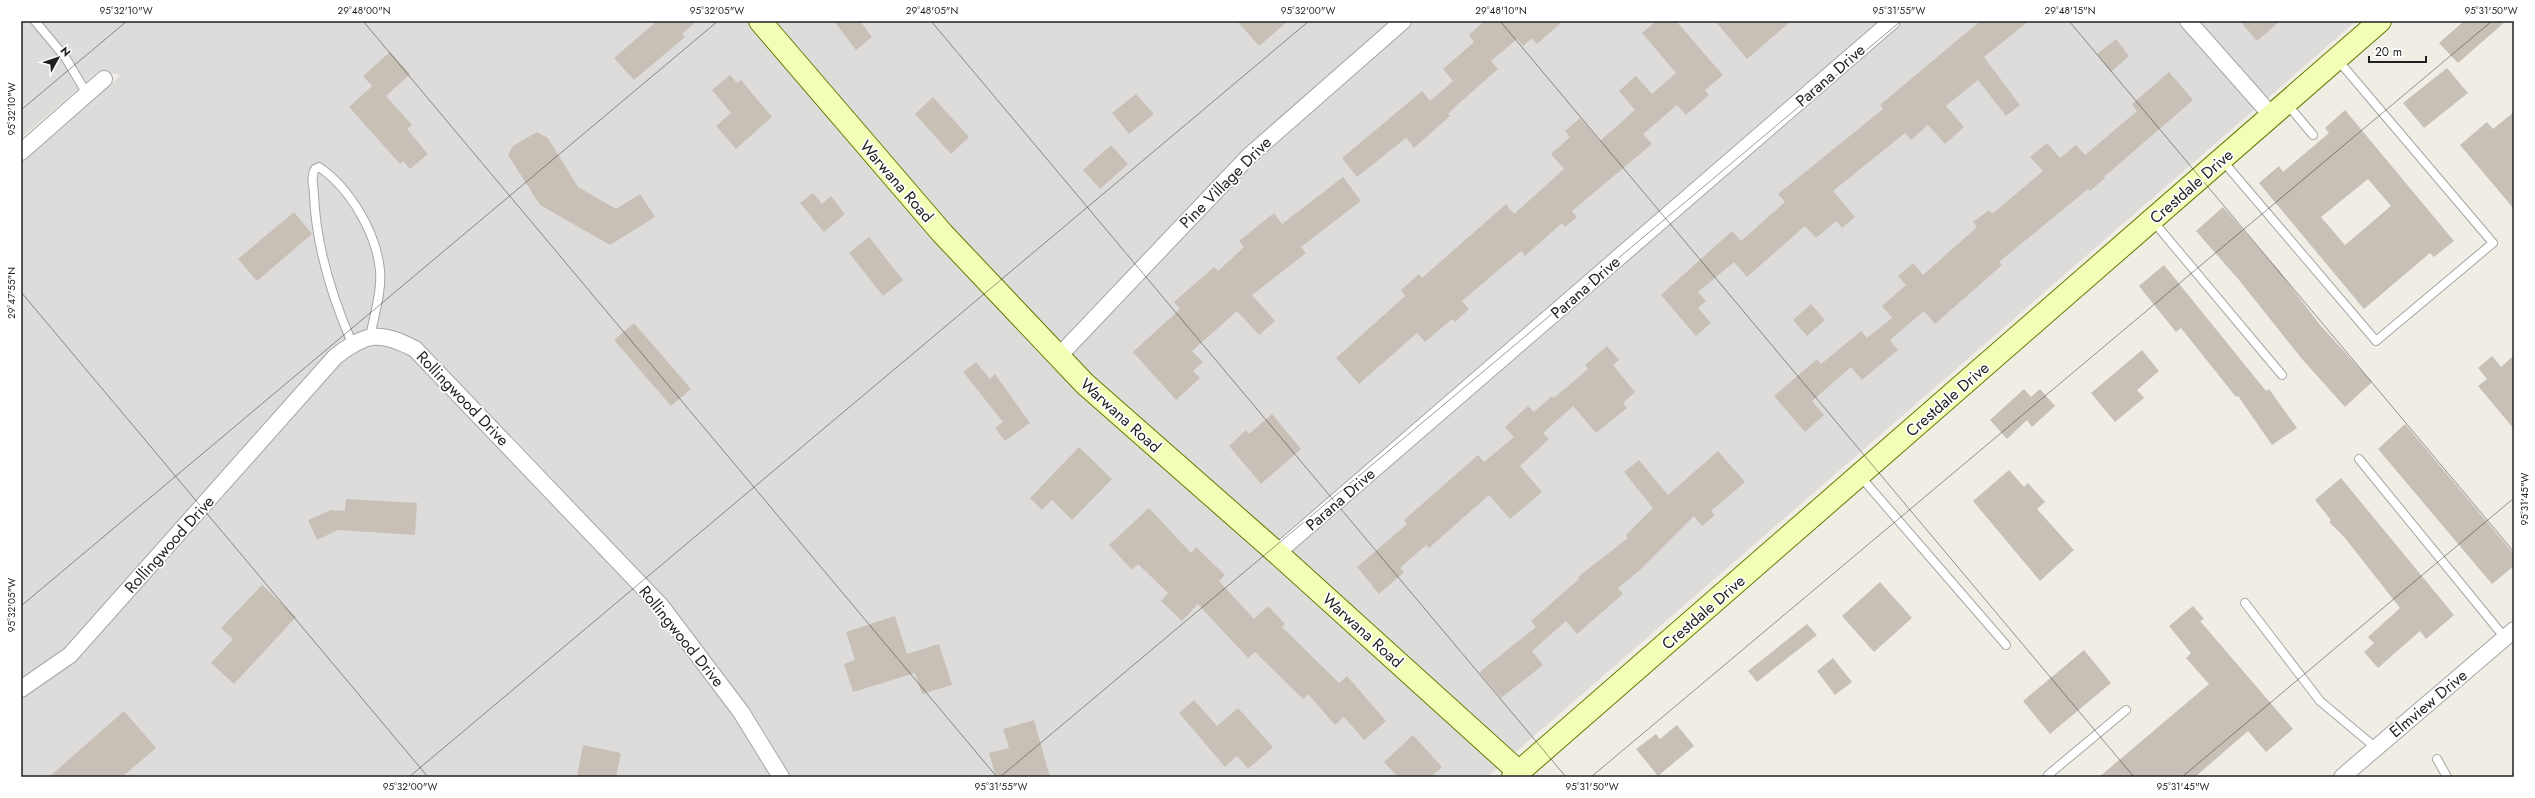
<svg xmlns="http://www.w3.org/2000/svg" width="2535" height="798" font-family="Jost,sans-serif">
	<rect width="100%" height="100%" fill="#f0ede4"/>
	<!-- residential -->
	<path fill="#dddcdb" d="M21,21h2335l-869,756h-1466v-615l100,-87 -22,-4 -78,67z"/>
	<!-- building -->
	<path fill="#c8c0b7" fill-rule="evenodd" d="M657,21h40l-15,13 3,3 -51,43 -20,-22z
		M834,21h26l12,16 -16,13z
		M1237,21h51l-29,25z
		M1484,21h79l-26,23 -5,-6 -9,8 -6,-7 -26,22 7,8 -41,36 -9,9 2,2 -36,32 -8,-10 -49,39 -15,-19 80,-67 8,10 23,-20 -10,-12 31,-27 -5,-7z
		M1656,21h20l47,54 -18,15 4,5 -23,20 -9,-10 -34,29 9,10 -80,67 5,6 -12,10 -3,-4 -37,33 -4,-5 -59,50 7,8 -14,13 -3,-3 -27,23 -8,-9 -58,51 -23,-26 69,-62 -4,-6 18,-16 3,4 84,-74 8,10 50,-45 -13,-15 19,-17 -5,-6 15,-13 20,23 35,-31 -16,-19 17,-15 16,18 24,-21 -34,-40z
		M1715,21h76l-44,38z
		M1980,21h49l-45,36 36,48 -14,11 -28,-36 -32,26 18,21 -19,17 -17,-19 -17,15 -6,-7 -72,58 22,26 -13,11 -6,-7 -20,17 -11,-12 -58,51 -13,-15 -36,30 8,9 -8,7 13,15 -15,13 -35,-41 71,-64 9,10 44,-39 -7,-8 105,-85 -3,-4z
		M2240,21h40l-23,20z
		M2464,21h42l-48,42 -19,-20z
		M2116,39l13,17 -18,16 -14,-18z
		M390,52l20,22 -24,22 26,29 -5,4 21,25 -18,15 -7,-8 -3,3 -51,-57 23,-21 -9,-10z
		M2447,68l21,25 -44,35 -21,-25z
		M2169,72l24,28 -89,77 1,1 -15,13 -2,-2 -89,73 3,3 -67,59 -11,-13 -34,29 8,10 -36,30 -11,-13 -39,34 12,14 -19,17 -31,-36 43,-37 4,5 40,-33 6,7 25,-20 -10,-12 24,-21 -8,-9 15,-13 10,12 54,-48 -4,-5 16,-12 3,4 51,-43 -13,-14 17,-14 13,15 16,-13 9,10 52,-44 -5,-7z
		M730,75l7,8 4,-3 31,37 -36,32 -20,-23 15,-13 -19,-23z
		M1136,94l18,20 -25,20 -17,-21z
		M933,97l36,40 -18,17 -36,-40z
		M2345,110l109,131 -20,16 -4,-4 -66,56 -105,-126 20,-17 4,6 46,-39 -4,-5zM2368,179l23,27 -46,39 -24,-28z
		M2514,112v97l-54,-64 27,-23 6,7z
		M537,132l11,6 30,49 38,22 24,-15 15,23 -45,28 -70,-40 -32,-50 5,-9z
		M1111,145l17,19 -28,25 -17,-19z
		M1343,177l18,24 -60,46 5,6 -54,42 23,26 -16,14 -22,-24 -45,40 11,11 -10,9 7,7 -24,22 -43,-48 47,-43 -6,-7 40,-35 4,4 26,-24 -5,-6 35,-28 8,11z
		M813,193l9,11 9,-8 14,18 -21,18 -24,-29z
		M2223,207l56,64 41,54 52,57 -27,25 -43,-48 -63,-79 -43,-49z
		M294,212l18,22 -55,47 -19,-22z
		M869,237l34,43 -20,16 -34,-43z
		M2164,265l102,126 3,-2 28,39 -25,17 -34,-49 -2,1 -55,-69 -5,4 -37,-46z
		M1811,304l14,16 -18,16 -14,-16z
		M634,323l57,66 -20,17 -57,-66z
		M1607,346l12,14 -6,5 22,27 -12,11 4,5 -31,25 -23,-27 -30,27 6,6 -29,27 22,26 -32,27 -21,-24 -60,53 -3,-3 -26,23 4,4 -25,22 -22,-27 50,-43 -3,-4 74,-65 6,7 30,-25 -9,-10 23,-21 6,6 18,-16 2,2 34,-29 -3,-4z
		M2142,350l17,21 -22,19 7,8 -29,24 -24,-29z
		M2514,355v74l-36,-43 9,-7 -9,-11 14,-12 9,11z
		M976,362l14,17 5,-5 35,49 -25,18 -10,-13 8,-6 -40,-50z
		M2024,389l7,8 9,-8 15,17 -23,21 -5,-7 -20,19 -17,-19z
		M1272,414l29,35 -40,35 -32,-38 17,-16 3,4z
		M2405,424l109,130v12l-22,18 -114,-135z
		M1079,447l33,32 -40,41 -20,-20 -10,10 -12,-12z
		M1718,451l27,31 -34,29 4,4 -13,11 -8,-10 -53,53 -23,19 5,6 -46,40 -11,-13 -34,30 11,14 -42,33 -21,-25 2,-3 54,-43 -5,-6 48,-42 -1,-2 50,-39 -2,-3 27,-27 -29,-36 15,-12 29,35z
		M2009,470l15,17 4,-4 17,19 -8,7 37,41 -34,31 -67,-80z
		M2341,478l113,137 -28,24 -6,-8 -42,37 -14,-16 10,-9 -6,-6 32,-29 -55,-70 -16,-16 2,-2 -16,-20z
		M346,499l71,4 -2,32 -77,-5 -21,10 -9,-20 23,-10 14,1z
		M1149,508l42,45 5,-6 29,28 -6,6 35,38 14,-13 17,18 -3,3 57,56 8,-7 39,45 -22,19 -20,-23 -9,8 -27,-31 -5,5 -48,-47 -7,6 -50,-54 -16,17 -21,-20 7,-8 -30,-29 -6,6 -23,-25z
		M1880,582l32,36 -38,34 -32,-36z
		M262,585l34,32 -62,67 -23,-21 22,-24 -12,-11z
		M2193,606l11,13 -4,2 93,108 -27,23 -18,-21 -53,46h-96l110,-93 -23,-26 5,-5 -22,-27z
		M895,616l12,38 32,-10 13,41 -30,9 -7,-21 -62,19 -9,-28 11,-4 -9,-28z
		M1807,624l10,11 -60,47 -9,-11z
		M2084,650l27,33 -61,51 -27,-33z
		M1833,658l19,24 -17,13 -18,-24z
		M1194,700l23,26 21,-18 35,39 -25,22 -11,-13 -12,11 -46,-54z
		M124,711l32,37 -34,29h-73z
		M1034,720l16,57h-54l-7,-24 20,-5 -6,-19z
		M1677,725l17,21 -36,30 -22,-27 20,-15 4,5z
		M1413,735l29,32 -11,10h-33l-14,-15z
		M583,745l38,8 -5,24h-39z"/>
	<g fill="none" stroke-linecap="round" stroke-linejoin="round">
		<defs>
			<path id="lane" d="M35,21l30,36 22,37
				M2287,104l26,31
				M2222,160l154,181 117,-98 -156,-184
				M2153,221l129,154
				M352,343c-20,-46 -36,-97 -38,-148 0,-9 -4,-18 1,-26l4,-2c32,22 57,66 61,103 2,21 -6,46 -10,67
				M2359,459l146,179
				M1860,476l146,169
				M2245,603l75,98 56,47
				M2437,759l10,18
				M2051,777l-3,-2 78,-65"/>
			<path id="street" d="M2188,21l84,95
				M21,152l83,-73
				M1059,356l190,-200 154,-135
				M1277,553l615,-532
				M21,689l49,-34 265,-298c32,-25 45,-26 80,-8l246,257 80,106 40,65
				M2342,777l172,-147"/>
			<path id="secondary" d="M760,21l182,212 143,151 192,169 242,219
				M1513,777l867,-756"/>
		</defs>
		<!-- lane casing -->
		<use href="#lane" stroke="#a6a6a6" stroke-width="10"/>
		<!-- street casing -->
		<use href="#street" stroke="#a6a6a6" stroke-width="18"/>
		<!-- secondary casing -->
		<use href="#secondary" stroke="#637b00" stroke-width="24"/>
		<!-- lane -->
		<use href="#lane" stroke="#fff" stroke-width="8"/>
		<!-- street -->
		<use href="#street" stroke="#fff" stroke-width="16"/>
		<!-- secondary -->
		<use href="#secondary" stroke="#f4fdb5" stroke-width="22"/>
	</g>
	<!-- ticks -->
	<path fill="none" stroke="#1f1f1f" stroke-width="1" stroke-opacity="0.45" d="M363,21l634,756M931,21l635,756M1500,21l634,756M2069,21l445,531M21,110l106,-89M21,292l407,485M21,606l697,-585M409,777l900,-756M1000,777l901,-756M1591,777l901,-756M2182,777l332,-279"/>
	<g text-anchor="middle" stroke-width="3.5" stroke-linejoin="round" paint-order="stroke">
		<!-- street labels -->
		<g font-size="16" fill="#1f1f1f" stroke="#fff">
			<text transform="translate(1830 75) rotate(-41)" y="6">Parana Drive</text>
			<text transform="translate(897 181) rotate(49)" y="6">Warwana Road</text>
			<text transform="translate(1225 182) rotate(-45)" y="6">Pine Village Drive</text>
			<text transform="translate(2191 186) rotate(-41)" y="6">Crestdale Drive</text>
			<text transform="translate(1585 287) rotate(-41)" y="6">Parana Drive</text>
			<text transform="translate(463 398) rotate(46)" y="6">Rollingwood Drive</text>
			<text transform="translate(1947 399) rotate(-41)" y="6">Crestdale Drive</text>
			<text transform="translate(1121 415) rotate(42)" y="6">Warwana Road</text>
			<text transform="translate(1340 499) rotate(-41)" y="6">Parana Drive</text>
			<text transform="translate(169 544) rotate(-48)" y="6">Rollingwood Drive</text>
			<text transform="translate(1703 612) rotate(-41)" y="6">Crestdale Drive</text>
			<text transform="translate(1363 630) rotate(42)" y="6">Warwana Road</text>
			<text transform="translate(682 636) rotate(51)" y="6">Rollingwood Drive</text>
			<text transform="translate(2428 703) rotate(-40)" y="6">Elmview Drive</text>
		</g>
	</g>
	<!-- border -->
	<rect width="2535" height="798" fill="none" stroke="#ffffff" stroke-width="44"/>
	<!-- north arrow -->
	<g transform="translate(58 58) rotate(50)" stroke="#ffffff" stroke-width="3" paint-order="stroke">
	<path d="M0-3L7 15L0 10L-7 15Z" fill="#1f1f1f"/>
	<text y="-6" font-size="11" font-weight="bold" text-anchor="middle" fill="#1f1f1f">N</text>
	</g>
	<!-- scale -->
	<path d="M2369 56v6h57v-6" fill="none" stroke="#1f1f1f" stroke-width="2"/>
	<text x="2375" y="56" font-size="12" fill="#1f1f1f" stroke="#ffffff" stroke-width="3" paint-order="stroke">20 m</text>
	<rect x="22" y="22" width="2491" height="754" fill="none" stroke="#1f1f1f" stroke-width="1.5"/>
	<g font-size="10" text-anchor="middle" fill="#1f1f1f">
		<text x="126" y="14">95°32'10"W</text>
		<text x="364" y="14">29°48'00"N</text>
		<text x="717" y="14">95°32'05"W</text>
		<text x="932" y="14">29°48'05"N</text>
		<text x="1308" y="14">95°32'00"W</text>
		<text x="1501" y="14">29°48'10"N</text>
		<text x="1899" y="14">95°31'55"W</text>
		<text x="2070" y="14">29°48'15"N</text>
		<text x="2491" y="14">95°31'50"W</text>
		<text transform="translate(11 109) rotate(-90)" y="4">95°32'10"W</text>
		<text transform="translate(11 293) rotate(-90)" y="4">29°47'55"N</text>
		<text transform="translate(2524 499) rotate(-90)" y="4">95°31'45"W</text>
		<text transform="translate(11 605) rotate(-90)" y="4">95°32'05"W</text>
		<text x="410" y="790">95°32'00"W</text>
		<text x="1001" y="790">95°31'55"W</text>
		<text x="1592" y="790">95°31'50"W</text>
		<text x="2183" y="790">95°31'45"W</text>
	</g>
</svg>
